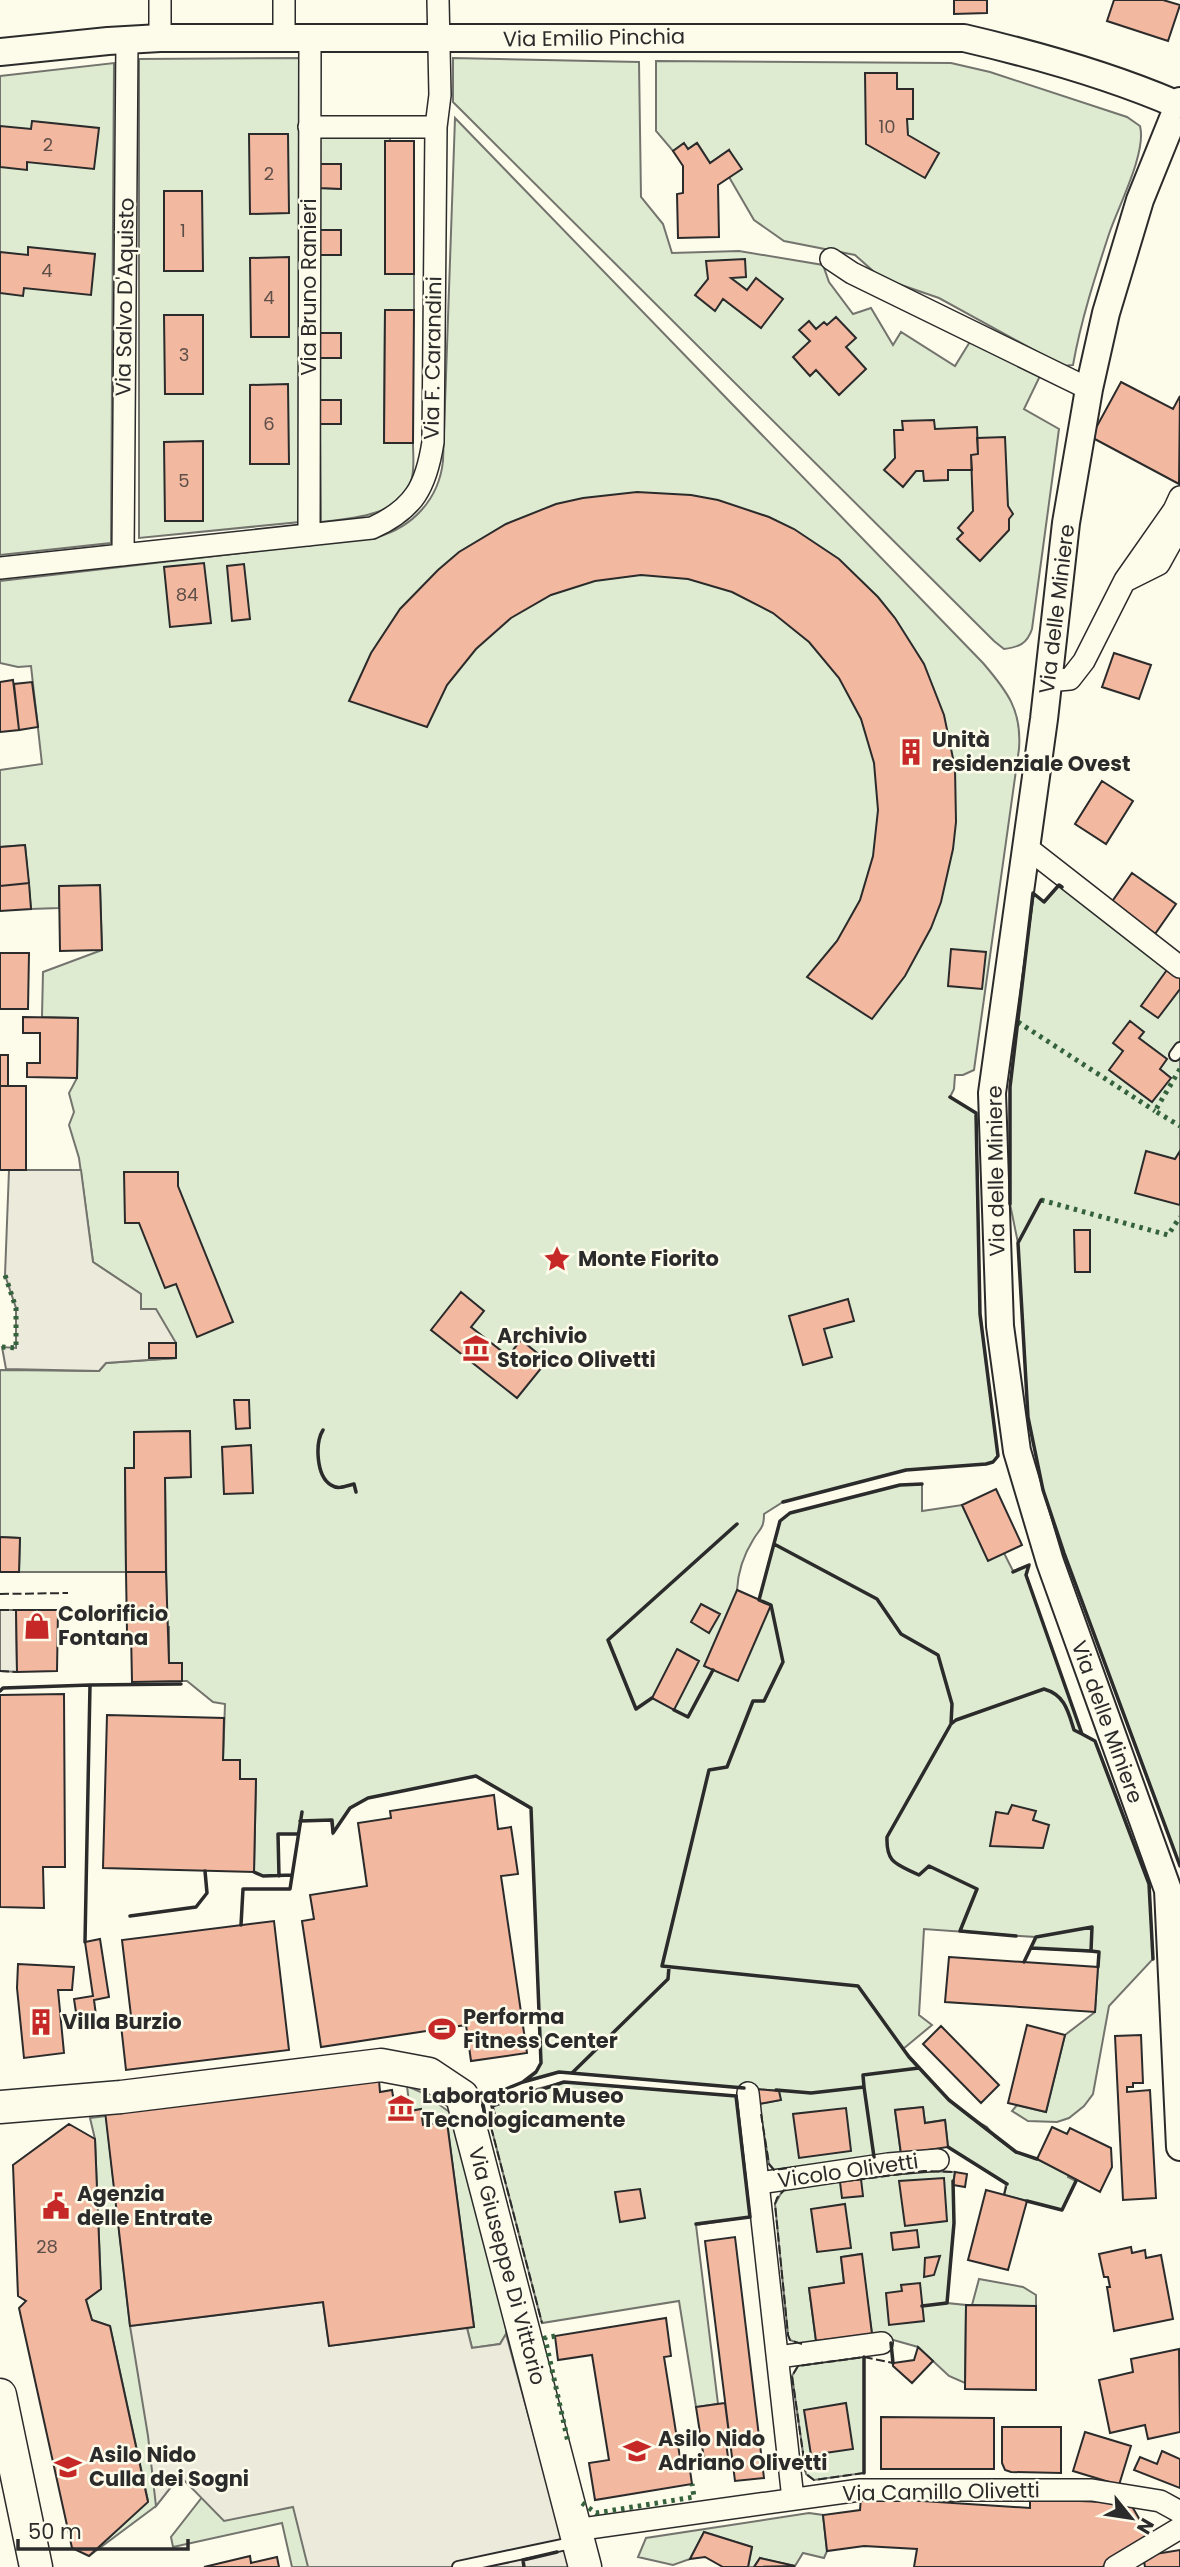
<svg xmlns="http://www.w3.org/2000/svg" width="1180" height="2567" font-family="Poppins,sans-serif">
	<rect width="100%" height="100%" fill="#fdfbea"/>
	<!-- green -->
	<path fill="#deebd1" stroke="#74746e" stroke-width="2" d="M300,58v464l-161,16v-479z
		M453,58l186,4 2,135 22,27 9,29 67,-2 84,14 6,17 24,32 18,-6 22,37 8,-13 54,34 16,-26 69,36 -16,33 35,20 -27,200c-5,15 -13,18 -28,20l-10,-8 -541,-539z
		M656,61l295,2 39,9 137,45 13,9c7,26 -22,81 -31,108 -14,43 -28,86 -36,131l-10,1 -124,-68 -58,-20 -26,-23 -71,-14 -30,-21 -25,-43v-27l-19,13 -13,-20 -9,6 -4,-5 -11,7 -17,-20z
		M114,63l-3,480 -111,12v-479z
		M455,118l528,545c24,28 39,47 36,86l-45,321 -11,5h-8l-1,14 -4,8 26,16 4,201 18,142 -5,6 -7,2 -80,6 -123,32 -19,12c0,15 -4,14 -11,26 -10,16 -15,31 -16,50l22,10 21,-79 10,-8 110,-28 22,-1v27l40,-6 26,55 16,-7 9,18 16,-6 -3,10 56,159 13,7 54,143 4,75 -44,47 -16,88 -9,12 -15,12 -12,4 -29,-1 -16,-10 5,-6 29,7 19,-77 30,-23 4,-60 -68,-4 4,-11 -111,-8 -5,86 13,10 -29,24 46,51 22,18 16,9 8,10 21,15 21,7 32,15 -1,3 8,4 -14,29 -58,-15 2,-11 -58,-37 -3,-27 -20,3 -2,-16 -28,3 6,44 -127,16 -5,-6 -10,-60 21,-4 -1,-9 -220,-19 -36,10 13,-10 5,-9 -10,-254 -55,-33 -108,22 -18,10 -17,25 -2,-13 -30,1 -3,13h-20l1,42h-16l-9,-4 2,-93h-16v-19h-17l2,-56 -12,-2 -26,-21h-5v-18h-13v-36h-2l-2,-149 25,-1v-46l-56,2v35l-9,1 1,103h-107l1,-34 -20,-1v-167l99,1 7,-8 70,-5v-15l-35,-34v-15l-48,-32 -14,-104 -10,-33 5,-13 -5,-19 8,-15 1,-60 -36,-1 1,-45 59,-22 -2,-64h-41v22l-28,1 -6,-64 -25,2v-77l42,-6 -11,-98 -13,1 -18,-4v-82l377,-44c36,-10 62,-38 66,-76z
		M390,134v7l-5,1v132h29v36h-29l-1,132 29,1c0,12 2,27 -2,38 -11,35 -61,38 -90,41l-1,-98 21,-1v-23h-21v-42l21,-1v-24h-21v-145l20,1v-25h-20v-29z
		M1059,885l121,89v892l-116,-313 -21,-63 -15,-73 -10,-174 -8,-39v-117l23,-194 11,9z
		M564,2082l172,14 14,121 -54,8 22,179 -22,3 -17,-106 -137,22 -51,-196 5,-1 -4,-20 37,-15z
		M407,2086l16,7 32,23 51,212v6l-6,10 -28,4 -5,-20 7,-1 -27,-205 -24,3 -2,-15 -11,1z
		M106,2116l24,210 15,-1 26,162 -15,19 -67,50 59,-55 -38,-175 -18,-6 -6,-20 15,-11 -6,-150 -5,-21z
		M924,2171l31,1 -2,13 1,38 -7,80 19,2 -1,78 -16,-7 -31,-29 -46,-13 -11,-80 -20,3 3,26 -35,5 7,53 -16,3 -10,-4 -2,-5 -13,-131 9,-16z
		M979,2279l44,8 13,8v11l-64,-1z
		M864,2357v116l-50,7 -8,-6 -14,-98 6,-10z
		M309,2491l17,76h-34l-10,-44 -109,24 -2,-10 32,-41z
		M809,2513l14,2 4,36 -3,7 -21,-5 -8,13 -35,-8 -6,9h-6l4,-20 -48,-15 -14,27 -17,6 -35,-8 8,-19z"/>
	<!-- parking -->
	<path fill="#eceadb" stroke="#74746e" stroke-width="2" d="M9,1170h72l12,92 48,32v15h15l20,34v15l-70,5 -7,8 -93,-2 -4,-22 14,1v-40l-11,-33z
		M0,1610h16l1,62 -17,-1z
		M323,2302l6,44 138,-18 5,20 28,-4 6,-10 64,233h-262l-15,-60 -69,14 -42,-43 -11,9 -15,19 -8,-70 -18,-110z"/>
	<!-- building -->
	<path fill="#f2b8a0" stroke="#2b2b2b" stroke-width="2" d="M954,0h33v13l-33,1z
		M1114,0h49l17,5 -12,36 -61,-20z
		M865,73h32v16h16v30h-6l1,16 31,18 -14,25 -59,-34z
		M32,121l67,7 -5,41 -67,-7v8l-27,-3v-41l31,3z
		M249,134h39l1,79 -39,1z
		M385,141h29v133h-29z
		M684,143l4,6 9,-6 13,20 19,-13 13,19 -24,16 1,52 -41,1 -1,-44 6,-1v-27l-10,-15z
		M320,164h21v25l-21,-1z
		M164,191h38l1,80h-39z
		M320,230h21v25h-21z
		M28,247l67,7 -4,41 -67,-7 -1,8 -23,-3v-41l28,3z
		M289,257v80h-38l-1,-79z
		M745,259l1,18 -15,1 16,12 9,-12 27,21 -22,29 -38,-29 -8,12 -20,-16 13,-16 -2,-18z
		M385,310h29l-1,133h-29z
		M164,315h39v79h-38z
		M836,317l20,21 -10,9 20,22 -27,26 -23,-25 -6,6 -17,-19 17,-16 -11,-11 10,-9 7,8 8,-7 3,3z
		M320,333h21v25h-21z
		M1121,382l52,27 7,-13 -1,88 -88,-47z
		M288,384l1,80h-39v-79z
		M320,400h21v24h-21z
		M934,420l1,9 42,-2 1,27 -7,1 1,15h-24v10l-24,1 -1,-10h-7l-13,16 -19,-17 11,-12 -1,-28h9l-1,-9z
		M1005,437l3,69 5,8 -4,5v11l-29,31 -23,-22 6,-6 -5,-5 15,-17 -2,-56 7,-1 -1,-16z
		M203,441v80h-38l-1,-79z
		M637,492l54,3 27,5 51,17 25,12 45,30 39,38 17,21 29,46 20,51 11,53 1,54 -3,27 -12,53 -10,26 -26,48 -33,43 -65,-42 30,-36 23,-41 13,-44 5,-46 -4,-47 -13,-44 -22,-41 -30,-36 -36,-29 -41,-21 -44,-13 -47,-4 -46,6 -44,14 -40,23 -35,31 -29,36 -20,42 -78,-26 22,-48 29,-44 38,-39 21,-18 47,-28 50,-20 27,-6z
		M204,563l7,60 -41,4 -6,-60z
		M244,564l6,55 -18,2 -5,-55z
		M1114,653l37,12 -12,34 -37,-12z
		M13,680l6,50 -19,2v-50z
		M32,682l6,45 -19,3 -5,-46z
		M1102,781l31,20 -27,43 -31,-20z
		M25,845l4,38 -29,3v-39z
		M1132,873l44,31 -21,30 -44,-31z
		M29,883l2,26 -31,2v-25z
		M100,885l2,65 -42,1 -1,-65z
		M951,949l35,3 -4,37 -34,-3z
		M0,953h29l-1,56h-28z
		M1169,967l11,7v15l-22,29 -17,-12z
		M23,1017l55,1 -1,60 -50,-1v-14h13v-30h-17z
		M1130,1021l14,11 -5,6 28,21 -7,10 11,9 -19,24 -43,-32 14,-19 -10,-8z
		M0,1055h8v31h-8z
		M0,1086h26v84h-26z
		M1146,1151l29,8 5,-8v54l-45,-12z
		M124,1172h54v14l55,136 -36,15 -21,-53 -11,4 -26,-65h-14z
		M1074,1230h16v42h-15z
		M461,1292l23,19 -13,16 37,29 13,-16 26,21 -30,37 -86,-68z
		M848,1299l6,22 -30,8 8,28 -29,8 -14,-49z
		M149,1343h27v15h-27z
		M234,1400h15l1,28 -14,1z
		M190,1431l1,46 -26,1 1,94h-40l-1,-104h9v-36z
		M251,1445l2,48 -29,1 -2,-47z
		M996,1489l26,56 -34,16 -26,-56z
		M0,1537l20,1 -1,34h-19z
		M126,1572h40l3,91h13v18l-50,1 -1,-50h-4z
		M737,1590l34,15 -33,76 -34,-15z
		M701,1604l19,10 -11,19 -18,-11z
		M16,1610h42l-1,61 -40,1z
		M677,1649l22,12 -25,49 -22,-12z
		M64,1694l1,173h-22l1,41 -44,-1v-212z
		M107,1715l117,3 -1,42h17v19h16l-2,93 -151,-4z
		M494,1795l4,34 13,-2 7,47 -17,2 26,177 -56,8 -5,-36 -145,22 -19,-126 12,-2 -4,-24 57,-9 -9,-63 33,-5 -1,-7z
		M1012,1805l24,6 -3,9 16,5 -6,23 -53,-2 6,-34 12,2z
		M274,1921l15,129 -163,20 -5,-45 11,-1 -10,-84z
		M100,1939l9,58 -15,3 3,23 -19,3 -4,-27 19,-3 -8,-54z
		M949,1957l149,10 -3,45 -150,-10z
		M18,1964l56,3 -2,23h-14l6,63 -40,5 -7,-70z
		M1027,2025l38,10 -19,77 -38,-9z
		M941,2026l58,59 -18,18 -58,-59z
		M1141,2035l2,48h-10v4h-6v5l23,-2 6,108 -33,2 -8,-164z
		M379,2080l1,12 12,-2 2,12 14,-2 2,11 11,-2 2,16 24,-3 27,205 -145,19 -6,-44 -193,24 -25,-215z
		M756,2089l23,2 2,9 -22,4z
		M923,2107l2,16 20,-3 3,27 -47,7 -6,-44z
		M846,2108l5,43 -52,7 -6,-44z
		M69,2124l26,15 6,150 -15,11 6,20 18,6 38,176 -59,54 -17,-8 -53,-240 7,-7 -8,-5 -5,-131z
		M1052,2127l15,7 3,-6 41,20 1,19 -12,25 -63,-33z
		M955,2172l12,2 -2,13 -12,-2z
		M944,2178l3,43 -42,5 -6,-45z
		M861,2179l2,17 -21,2 -2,-16z
		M640,2189l5,29 -25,4 -5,-30z
		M986,2190l41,11 -19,69 -40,-10z
		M845,2204l6,44 -34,4 -6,-43z
		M917,2230l2,17 -26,3 -2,-17z
		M735,2237l29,241 -29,3 -30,-240z
		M1131,2247l1,6 13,-3 1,8 15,-3 12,64 -59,12 -7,-44h3l-2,-10h-4l-5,-23z
		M862,2254l10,80 -56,7 -7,-53 35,-5 -3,-26z
		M940,2256l-6,19 -10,2 1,-19z
		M920,2283l4,38 -35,4 -3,-32 16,-2 -1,-6z
		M966,2305l70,1v84l-71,-1z
		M666,2318l5,38 -7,1 17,107 8,-1 3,21 -97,16 -6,-37 20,-3 -17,-105 -34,5 -3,-24z
		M918,2347l15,14 -21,22 -19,-17v-3l21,-3z
		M1179,2349l1,83 -32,7 -3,-14 -35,8 -11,-53 34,-8 -2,-13z
		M725,2403l4,31 -4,1 3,22 -24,2 -8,-52z
		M846,2403l7,46 -42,6 -7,-45z
		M881,2417l113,1v51h-113z
		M1002,2427h59v46l-50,-1 -6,-2 -3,-7z
		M1085,2432l46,14 -12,39 -46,-14z
		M1162,2451l18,8v29l-46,-18 6,-13 17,7z
		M861,2497l169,11v-9l100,4 21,36 -49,28h-188l3,-18 -53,-3 -37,5 -4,-36 37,-5z
		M704,2532l48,15 -4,20h-25l-18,-10 -15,2z
		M1180,2550v17h-35l-2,-11z
		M250,2556l1,7 26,-6 2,10h-75z
		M760,2558l35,8 -41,1z"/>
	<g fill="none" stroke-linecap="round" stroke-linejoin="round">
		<defs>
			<path id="service" d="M1175,1055l5,-7
				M458,2567l118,-25"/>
			<path id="minor" d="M160,0v38
				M284,0v38
				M309,127h127
				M831,259l21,14 237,116
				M309,535l1,-497
				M123,555l4,-515
				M0,568l372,-40c42,-19 54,-41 61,-86l3,-315 4,-32 -2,-95
				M1127,580l32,-16 21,-38
				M1047,681l23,-2 14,-18 41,-81 49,-70 6,-13
				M1025,846l155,121
				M748,2093l45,406
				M759,2183l129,-19 50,-4
				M778,2357l104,-14
				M575,2530l285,-40h232l68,11 20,11
				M1115,2567l65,-39"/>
			<path id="tertiary" d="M0,52l108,-11 52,-3h804c73,17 145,37 214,67
				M1180,101l-40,99 -34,113 -17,76 -23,134 -22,196 -52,374 8,233 17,125 33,111 118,328 12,257"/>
			<path id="primary" d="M0,2107l121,-10 260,-32 48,9 33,22 123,471
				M0,2395l36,172"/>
		</defs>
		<!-- service casing -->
		<use href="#service" stroke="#2b2b2b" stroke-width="14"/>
		<!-- minor casing -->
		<use href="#minor" stroke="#2b2b2b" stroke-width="24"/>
		<!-- tertiary casing -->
		<use href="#tertiary" stroke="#2b2b2b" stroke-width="30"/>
		<!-- primary casing -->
		<use href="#primary" stroke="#2b2b2b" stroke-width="35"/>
		<!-- service -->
		<use href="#service" stroke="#fdfbea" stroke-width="10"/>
		<!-- minor -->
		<use href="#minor" stroke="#fdfbea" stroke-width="21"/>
		<!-- tertiary -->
		<use href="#tertiary" stroke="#fdfbea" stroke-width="26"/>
		<!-- primary -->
		<use href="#primary" stroke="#fdfbea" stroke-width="32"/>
		<!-- hedge -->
		<path stroke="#34623c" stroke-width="5" stroke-dasharray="3.5 5" stroke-linecap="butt" d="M1018,1022l137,89
			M1180,1069l-25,42 25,15
			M1041,1200l127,35 12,-18
			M2,1347l14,1v-40l-11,-33
			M555,2336l-10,2 23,104
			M582,2503l14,10 98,-16 -2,-13"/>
		<!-- fence -->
		<path stroke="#2b2b2b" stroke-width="2" stroke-dasharray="9 3.5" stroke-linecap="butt" d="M0,1594l68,-1
			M0,1610h16
			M0,1671l17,1
			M761,2114l8,50 5,6 22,-3
			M491,2127l51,196
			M856,2180l68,-9 31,1
			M787,2187l-10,11 -2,6 13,131 2,5 12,4
			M1004,2195l3,-11
			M864,2473l-50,7 -8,-6 -14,-98 6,-10 66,-9 29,6"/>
		<!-- wall -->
		<path stroke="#2b2b2b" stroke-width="3.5" d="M1041,1200l-23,43 10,174 15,73 21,63 116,313
			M1010,1204v-117l23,-194 11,9 15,-17 3,2
			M323,1430c-8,13 -7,46 8,55 7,5 15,1 23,-1l2,8
			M922,1484l-22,1 -110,28 -10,8 -21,79 12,5 12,57 -19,39h-11l-26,66 -18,3 -47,196 196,20 51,71 40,43 67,52 21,7
			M783,1502l123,-32 80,-6 7,-2 5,-6 -18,-142 -4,-201 -26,-16
			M774,1544l103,55 24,35 37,21 14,49 -1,20
			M1013,1572l16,-7 -3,10 56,159 13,7 54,143 4,75
			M90,1685l91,-1
			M0,1691l3,-3 87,-3 -5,257
			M652,1698l-16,11 -28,-69 129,-116
			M674,1710l14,7 25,-47
			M300,1821l32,-1 1,13 17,-25 18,-10 108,-22 55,32 10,255 -5,9 -13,10
			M254,1872l9,4 29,-1
			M279,1876l-1,-42h20
			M130,1916l66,-9 11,-14 -2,-22
			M241,1925l2,-36h47l12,-77
			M1016,1936l-56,-5 17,-42 -48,-23 -10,9c-22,-11 -33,-11 -32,-38l64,-113 5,-4 88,-31c21,6 24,22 30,41l8,4
			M1031,1948l60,3
			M1024,1962l12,-25 56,-10 -1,24 8,1 -1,15
			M572,2073l96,-94 1,-12
			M864,2087l10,70
			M776,2090l35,3 53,-6 -1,-12 56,-7
			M485,2115l-3,-16 41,-17 36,-10 185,16
			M491,2127l6,-1 -5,-20 72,-24 172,14 14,121 -54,7
			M948,2147l59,37
			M1027,2201l35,9 14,-29
			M922,2306l25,-3 7,-80 -1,-42
			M891,2343l2,20
			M864,2473v-116
			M524,2567l-1,-7 34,-8"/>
	</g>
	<!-- icons -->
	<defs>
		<symbol id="building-bare" viewBox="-9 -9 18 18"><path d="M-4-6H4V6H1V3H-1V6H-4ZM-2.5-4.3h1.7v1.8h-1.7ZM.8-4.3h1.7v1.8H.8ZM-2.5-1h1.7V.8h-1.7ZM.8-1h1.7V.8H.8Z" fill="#c62828" stroke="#fdfbea" stroke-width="2.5" paint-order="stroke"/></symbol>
		<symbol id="sight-bare" viewBox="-9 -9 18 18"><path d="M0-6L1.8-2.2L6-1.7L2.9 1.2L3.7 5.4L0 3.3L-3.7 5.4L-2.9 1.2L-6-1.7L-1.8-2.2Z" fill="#c62828" stroke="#fdfbea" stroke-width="2.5" paint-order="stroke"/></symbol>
		<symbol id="museum-bare" viewBox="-9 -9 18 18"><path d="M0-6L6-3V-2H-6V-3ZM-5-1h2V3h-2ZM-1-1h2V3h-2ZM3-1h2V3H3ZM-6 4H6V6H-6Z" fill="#c62828" stroke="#fdfbea" stroke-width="2.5" paint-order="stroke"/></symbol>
		<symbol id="shop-bare" viewBox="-9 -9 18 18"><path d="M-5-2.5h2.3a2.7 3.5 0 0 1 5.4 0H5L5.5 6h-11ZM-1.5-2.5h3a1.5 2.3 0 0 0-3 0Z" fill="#c62828" stroke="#fdfbea" stroke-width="2.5" paint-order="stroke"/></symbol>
		<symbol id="stadium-bare" viewBox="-9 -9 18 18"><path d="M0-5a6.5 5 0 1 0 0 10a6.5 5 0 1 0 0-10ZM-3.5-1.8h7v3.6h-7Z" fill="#c62828" stroke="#fdfbea" stroke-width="2.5" paint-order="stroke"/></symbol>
		<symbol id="civic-bare" viewBox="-9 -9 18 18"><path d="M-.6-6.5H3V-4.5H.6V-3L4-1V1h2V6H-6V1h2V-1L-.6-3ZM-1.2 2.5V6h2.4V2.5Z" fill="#c62828" stroke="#fdfbea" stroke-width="2.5" paint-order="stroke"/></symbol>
		<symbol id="school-bare" viewBox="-9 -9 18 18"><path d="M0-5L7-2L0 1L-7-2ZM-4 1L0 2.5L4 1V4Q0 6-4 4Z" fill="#c62828" stroke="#fdfbea" stroke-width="2.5" paint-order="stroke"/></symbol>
	</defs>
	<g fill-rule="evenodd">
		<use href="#building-bare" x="892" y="733" width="38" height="38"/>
		<use href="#sight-bare" x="538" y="1240" width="38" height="38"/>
		<use href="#museum-bare" x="457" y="1329" width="38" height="38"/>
		<use href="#shop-bare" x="18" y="1607" width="38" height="38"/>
		<use href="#building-bare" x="22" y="2003" width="38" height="38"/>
		<use href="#stadium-bare" x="423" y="2010" width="38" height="38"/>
		<use href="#museum-bare" x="382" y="2089" width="38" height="38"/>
		<use href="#civic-bare" x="37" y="2187" width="38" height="38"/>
		<use href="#school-bare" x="618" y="2432" width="38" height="38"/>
		<use href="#school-bare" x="49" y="2448" width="38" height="38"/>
	</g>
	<g text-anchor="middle" stroke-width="5" stroke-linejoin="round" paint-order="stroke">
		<!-- number labels -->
		<g font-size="18" fill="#5d4e48">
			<text x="887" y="133">10</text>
			<text x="48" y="151">2</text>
			<text x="269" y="180">2</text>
			<text x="183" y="237">1</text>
			<text x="47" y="277">4</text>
			<text x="269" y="304">4</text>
			<text x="184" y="361">3</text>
			<text x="269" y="430">6</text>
			<text x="184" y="487">5</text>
			<text x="187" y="601">84</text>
			<text x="47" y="2253">28</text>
		</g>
		<!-- street labels -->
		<g font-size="21" fill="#2b2b2b" stroke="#fdfbea">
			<text transform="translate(594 38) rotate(-1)" y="7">Via Emilio Pinchia</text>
			<text transform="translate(309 287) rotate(-90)" y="7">Via Bruno Ranieri</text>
			<text transform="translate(125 297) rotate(-89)" y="7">Via Salvo D'Aquisto</text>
			<text transform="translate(433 358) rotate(-89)" y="7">Via F. Carandini</text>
			<text transform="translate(1057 609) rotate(-83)" y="7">Via delle Miniere</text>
			<text transform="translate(996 1171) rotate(-91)" y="7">Via delle Miniere</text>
			<text transform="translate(1107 1722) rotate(70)" y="7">Via delle Miniere</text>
			<text transform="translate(848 2171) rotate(-8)" y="7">Vicolo Olivetti</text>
			<text transform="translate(507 2266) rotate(75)" y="7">Via Giuseppe Di Vittorio</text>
			<text transform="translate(941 2492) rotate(-1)" y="7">Via Camillo Olivetti</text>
		</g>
		<!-- poi labels -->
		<g font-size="21" font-weight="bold" fill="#2b2b2b" stroke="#fdfbea" text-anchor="start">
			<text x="932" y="747">Unità<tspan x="932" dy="24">residenziale Ovest</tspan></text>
			<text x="578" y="1266">Monte Fiorito</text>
			<text x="497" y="1343">Archivio<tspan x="497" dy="24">Storico Olivetti</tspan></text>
			<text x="58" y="1621">Colorificio<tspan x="58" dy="24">Fontana</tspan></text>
			<text x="463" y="2024">Performa<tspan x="463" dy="24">Fitness Center</tspan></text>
			<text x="62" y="2029">Villa Burzio</text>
			<text x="422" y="2103">Laboratorio Museo<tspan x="422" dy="24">Tecnologicamente</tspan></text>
			<text x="77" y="2201">Agenzia<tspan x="77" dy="24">delle Entrate</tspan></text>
			<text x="658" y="2446">Asilo Nido<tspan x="658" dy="24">Adriano Olivetti</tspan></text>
			<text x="89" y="2462">Asilo Nido<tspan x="89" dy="24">Culla dei Sogni</tspan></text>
		</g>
	</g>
	<!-- north arrow -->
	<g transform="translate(1131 2518) rotate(120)" stroke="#fdfbea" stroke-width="5" paint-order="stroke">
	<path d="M0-5L12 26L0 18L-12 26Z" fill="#2b2b2b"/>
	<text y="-10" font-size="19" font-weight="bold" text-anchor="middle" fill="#2b2b2b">N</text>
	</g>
	<!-- scale -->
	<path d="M18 2539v10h170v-10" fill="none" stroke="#2b2b2b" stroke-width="3.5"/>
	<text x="28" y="2539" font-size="21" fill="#2b2b2b" stroke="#fdfbea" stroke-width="5" paint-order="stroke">50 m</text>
</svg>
